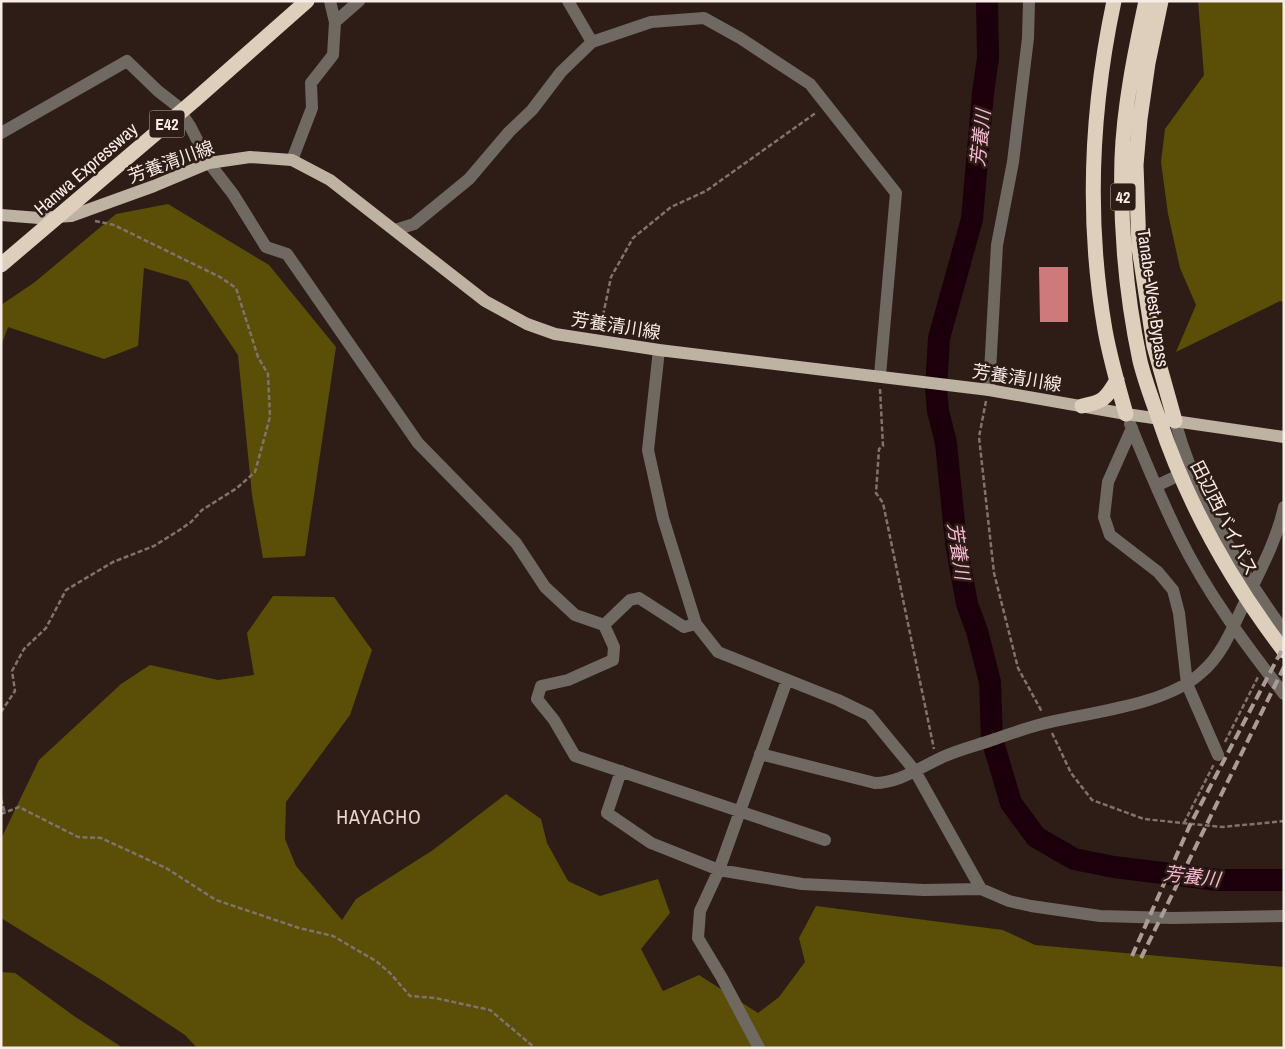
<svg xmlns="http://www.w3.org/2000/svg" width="1285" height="1049" font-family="'Archivo Narrow','Noto Sans JP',sans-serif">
	<rect width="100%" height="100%" fill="#2e1d16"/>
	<!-- forest -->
	<path fill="#5b4e07" d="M1198,1h86v301l-4,-1 -104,51 20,-47 -16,-37 -12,-54 -7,-52 4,-33 39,-54z
		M168,204l101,61 67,82 -31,209 -42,2 -11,-63 -14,-140 -50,-74 -44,-13 -6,78 -34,13 -96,-32 -7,19v-41l34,-23 81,-68z
		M273,596l61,1 38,53 -22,65 -64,87 -1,37 11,27 46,54 14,-21 77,-49 73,-56 35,25 6,24 21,38 32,15 58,-17 12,34 -29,36 22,42 36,-16 59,38 21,-16 26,-35 -6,-24 17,-32 187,24 32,15 249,22v81h-1087l-12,-13 -82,-54 -102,-63v-79l38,-79 82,-76 29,-19 68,15 36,-5 -7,-42z
		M1,972l14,1 59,43 49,32h-122z"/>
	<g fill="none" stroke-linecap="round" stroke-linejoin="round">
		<!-- river -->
		<path stroke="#1b000c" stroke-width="22" d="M987,1l1,57 -5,35 -11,126 -33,119 -3,51 2,22 8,32 10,100 11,61 10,27 13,51 2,57 19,64 25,34 38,22 40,8 104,13h66"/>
	</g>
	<!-- building -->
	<path fill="#ce7a7c" d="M1039,267h29v55h-28z"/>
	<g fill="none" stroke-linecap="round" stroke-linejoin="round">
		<!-- path -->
		<path stroke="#81736c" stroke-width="2.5" stroke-dasharray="5 2.5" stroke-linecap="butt" d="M600,330l11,-53 22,-39 38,-31 35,-16 111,-79
			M880,389l3,57 -4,3 -3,44 7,10 51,246
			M986,401l-7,36 15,136 24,95 24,44
			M1,712l14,-21 -3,-20 12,-22 22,-21 20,-38 47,-28 41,-16 24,-15 13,-9 11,-12 35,-22 18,-16 15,-55 -2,-43 -10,-17 -22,-69 -16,-11 -106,-52 -19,-4
			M1052,733l19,40 21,27 52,19 79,8 61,-6
			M1225,742l33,-65
			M1,799l4,14
			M1,814l18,-7 59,30 23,1 65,30 50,32 83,28 34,8 43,25 14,12 20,23 25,2 55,12 45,38
			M1184,823l30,-59"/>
		<!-- minor -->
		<path stroke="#6f6962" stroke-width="12" d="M568,1l24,41
			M335,22l24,-21
			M1,133l126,-72 31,30 18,14 14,21 19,37 24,31 33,53 21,7 131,189 98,100 29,44 30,28 29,10 10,22 -1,13 -45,20 -27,6 -4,13 17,21 21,36 250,84
			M292,160l20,-52 -1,-25 22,-28 2,-33 -5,-21
			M395,230l19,-6 55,-45 40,-47 23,-22 29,-38 31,-30 59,-20 53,-4 36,20 70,46 86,109 -16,182
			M659,350l-11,100 15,68 33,106 22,28 120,48 31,15 46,56 66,118
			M989,390l8,-145 16,-83 15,-124 1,-37
			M1175,421c21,76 63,146 109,210
			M1130,424c15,37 31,75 49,112 28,57 66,108 105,158
			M1132,428l-24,54 -4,35 6,18 48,37 15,18 6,23 8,71 31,71
			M1156,486l19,-9h14
			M604,625l26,-25 9,-2 45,29 12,-3
			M760,754l115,29c25,0 47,-17 70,-27 16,-7 33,-11 50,-17 15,-5 31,-11 47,-15 47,-12 124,-18 160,-52 22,-19 32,-48 45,-74 14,-29 30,-59 37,-91
			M621,771l-14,42 44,30 68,27 83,14 122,6 57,-1 28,12 22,5 69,10 72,2 112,-2
			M759,1048l-37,-70 -24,-40 2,-27 19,-41 68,-190"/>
		<!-- major -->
		<path stroke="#beb2a3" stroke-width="12" d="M1,215l38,3 32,-2 83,-30 55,-23 41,-6 42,3 38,20 155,121 42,23 28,10 104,16 330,40 137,24 158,23"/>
		<!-- highway -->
		<path stroke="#decfbd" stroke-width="15" d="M1114,1c-23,108 -28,219 -9,329 5,28 13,56 21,84
			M1146,1c-11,51 -22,105 -24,157 -2,68 4,137 18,203 5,20 12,39 19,58 28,84 71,161 125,232
			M1161,1l-13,62 -8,56 -4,46 3,83 15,98 21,75
			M1,265l195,-166 111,-98
			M1082,406c21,-4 24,-7 35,-26"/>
		<!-- rail -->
		<path stroke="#a99b95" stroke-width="4" stroke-dasharray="10 5" stroke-linecap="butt" d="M1132,956l58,-131 94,-179
			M1141,958l143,-291"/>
	</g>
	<g text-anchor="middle" stroke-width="5" stroke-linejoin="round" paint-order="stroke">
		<!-- shield labels -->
		<g fill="#2e1d16" stroke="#bbaea8" stroke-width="1">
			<rect x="149.5" y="110.5" width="35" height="27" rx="4"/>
			<rect x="1110.5" y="183.5" width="25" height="27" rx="4"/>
		</g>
		<g font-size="16" font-weight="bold" fill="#f8ece7">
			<text x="167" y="130">E42</text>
			<text x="1123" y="203">42</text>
		</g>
		<!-- street labels -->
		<g font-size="18" fill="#f8ece7" stroke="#2e1d16">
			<text transform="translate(171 162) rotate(-20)" y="6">芳養清川線</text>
			<text transform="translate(86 169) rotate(-41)" y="6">Hanwa Expressway</text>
			<text transform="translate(1153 298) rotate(82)" y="6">Tanabe-West Bypass</text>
			<text transform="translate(616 326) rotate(9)" y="6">芳養清川線</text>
			<text transform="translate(1017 378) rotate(9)" y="6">芳養清川線</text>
			<text transform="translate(1224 518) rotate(63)" y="6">田辺西バイパス</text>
		</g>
		<!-- water labels -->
		<g font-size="19" font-style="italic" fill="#fab9d4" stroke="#2e1d16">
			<text transform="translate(980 138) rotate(-84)" y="7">芳養川</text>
			<text transform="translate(959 551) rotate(82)" y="7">芳養川</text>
			<text transform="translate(1192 876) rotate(7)" y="7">芳養川</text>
		</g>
		<!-- quarter labels -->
		<g font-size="20" letter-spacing="1" fill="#ead3c9" stroke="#2e1d16">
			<text x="379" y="824">HAYACHO</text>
		</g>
	</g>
	<!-- border -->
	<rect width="1285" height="1049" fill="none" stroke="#f8ece7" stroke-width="5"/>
</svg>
